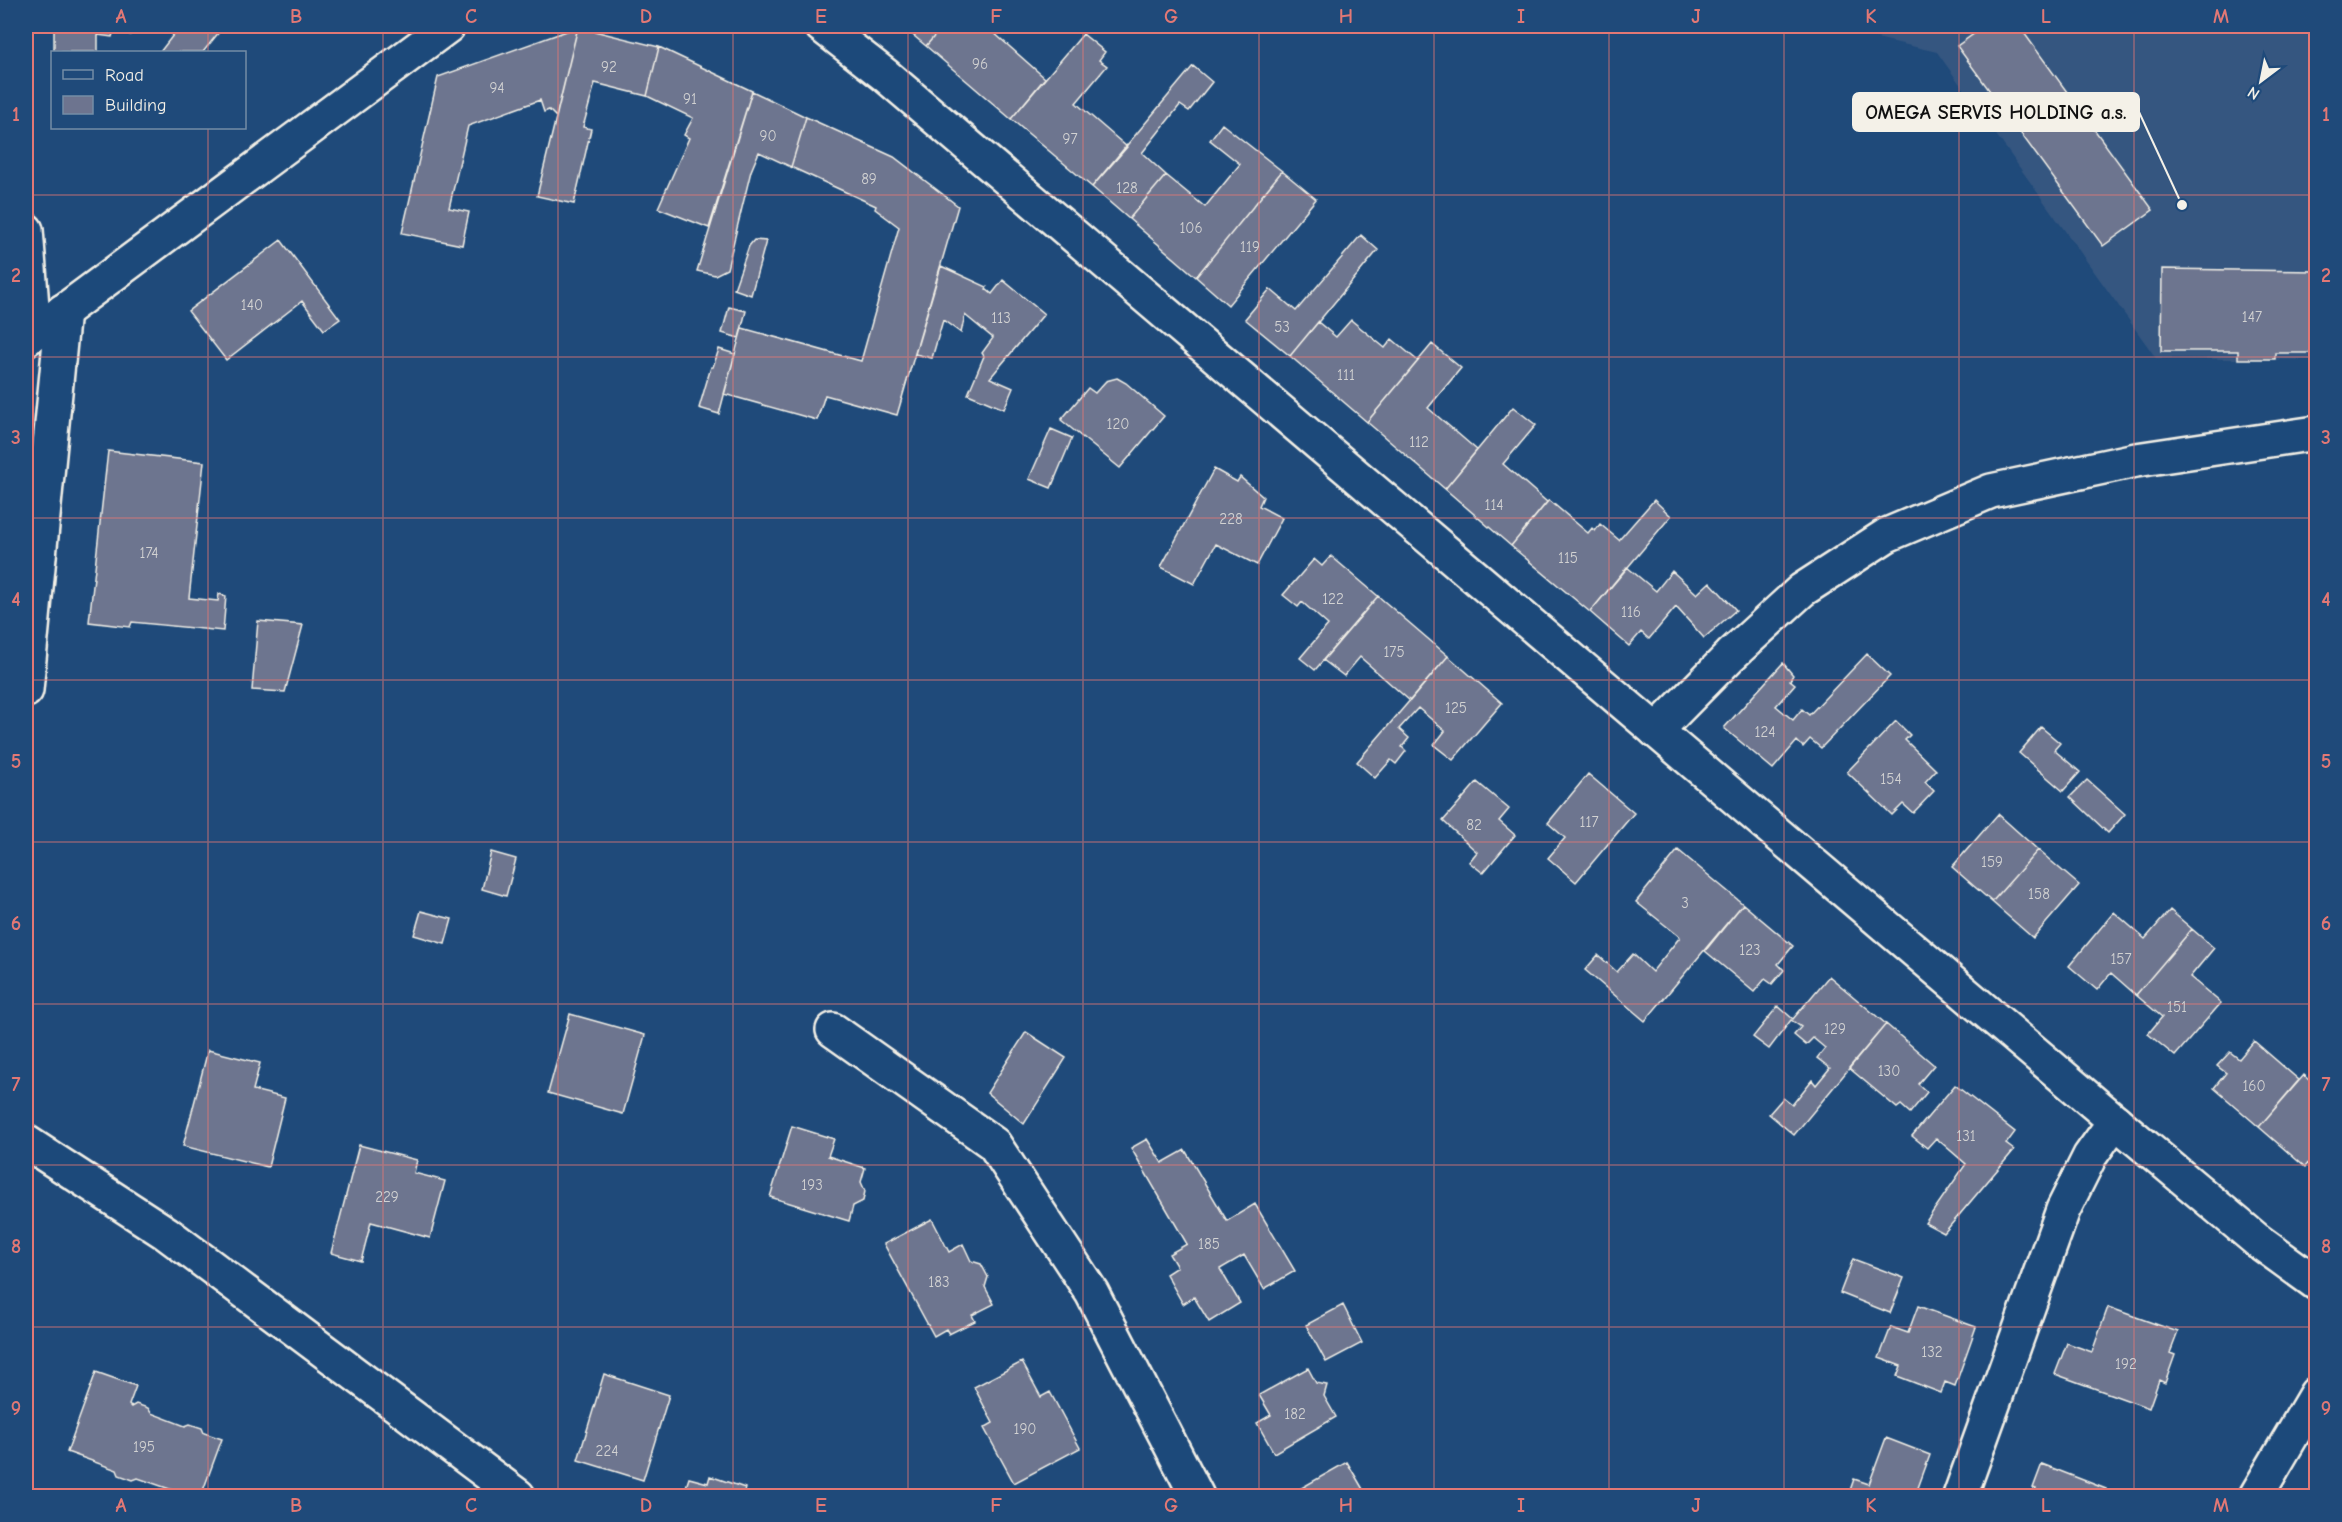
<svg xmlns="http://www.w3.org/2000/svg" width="2342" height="1522" font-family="'Comic Neue',sans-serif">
	<rect width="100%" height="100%" fill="#1f4a7a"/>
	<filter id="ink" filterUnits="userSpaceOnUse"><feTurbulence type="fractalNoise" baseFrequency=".0167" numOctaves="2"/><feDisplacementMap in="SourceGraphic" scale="12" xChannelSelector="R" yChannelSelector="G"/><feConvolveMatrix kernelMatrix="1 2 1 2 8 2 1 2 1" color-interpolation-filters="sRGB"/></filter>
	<g filter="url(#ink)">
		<!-- built -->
		<path fill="#365780" d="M1846,26h470v334l-160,-2 -219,-306 -94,-22z"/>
		<!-- building -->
		<path fill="#6d748f" stroke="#f4f1e8" stroke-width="1.5" d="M54,26h82l-5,9 -17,-4 -2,6 -14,-2v17h-44z
			M180,26h44l-21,26h-43z
			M902,26h41l-17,20z
			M943,26h55l-5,6 52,46 -34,41 -85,-73z
			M1985,26h34l134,184 -50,36 -146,-200z
			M578,27l-22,90 -7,-7 -5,2 -4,-12 -72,26 -19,82 20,4 -7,33 -60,-12 36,-156z
			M578,27l81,20 -12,49 -52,-13 -12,44 8,2 -17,75 -37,-8z
			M1083,34l22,18 -6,8 8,6 -31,37 51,44 -35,40 -81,-68z
			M659,47l93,44 -43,137 -51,-20 31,-70 -5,-3 9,-17 -46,-22z
			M1193,66l19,16 -23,29 -9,-6 -38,48 24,22 -37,44 -37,-32z
			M752,91l54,26 -15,50 -32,-15 -8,19 -24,98 -12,6 -18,-4z
			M806,117l88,40 64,49 -61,209 -72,-20 -8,25 -93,-26 18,-66 119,33 38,-134 -24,-18 1,-3 -85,-39z
			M1222,124l60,47 -86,106 -67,-58 37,-44 39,32 35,-43 -30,-24z
			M1282,171l34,28 -88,106 -32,-28z
			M1361,235l17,15 -88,106 -45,-37 25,-30 26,22z
			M281,240l59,79 -16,11 -22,-29 -76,59 -38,-49z
			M754,240l12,1 -15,54 -17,-6 15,-43z
			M941,266l46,21 -1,2 6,5 11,-14 41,34 -54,64 23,10 -9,21 -36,-15 16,-38 -2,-3 11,-15 -28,-23 -4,18 -18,-13 -11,38 -17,-4z
			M2162,269l154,2v82h-41v6h-37v-8h-77z
			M729,307l17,4 -7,27 -17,-5z
			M1351,320l34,28 7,-9 26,22 -51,61 -77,-66 28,-34 18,15z
			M1432,344l29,24 -33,40 49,42 -32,39 -78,-67z
			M719,349l16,5 -16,60 -20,-6 12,-41h2z
			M1117,378l9,5 38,33 -44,52 -59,-48 27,-32 7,5 11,-12z
			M1513,407l23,18 -33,39 44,38 -36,44 -66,-57z
			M1051,429l21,9 -21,50 -22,-9z
			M108,451l96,11 -15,136 29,3 1,-7 7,2 -3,35 -91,-9 -2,5 -41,-5z
			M1214,469l23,13 3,-5 23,20 -4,9 23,12 -25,47 -41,-21 -22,40 -33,-17z
			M1549,500l39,33 4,-5 3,3 5,-7 19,16 35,-40 17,16 -81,96 -79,-66z
			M1331,556l47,40 -63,74 -15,-12 28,-33 -26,-23 -4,5 -15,-12 31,-36 8,7z
			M1627,567l29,24 16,-20 25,23 13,-12 26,28 -32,28 -28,-31 -27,32 -8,-7 -12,14 -39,-34z
			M1378,596l70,60 -38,45 -50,-44 -16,19 -21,-16z
			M258,621l45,4 -18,67 -33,-2z
			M1867,654l23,22 -69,72 -11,-9 -7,8 -6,-6 -24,28 -49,-41 59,-65 10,12 -3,5 5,4 -19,22 17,14 9,-11 7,6z
			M1448,656l54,47 -49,57 -19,-15 11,-14 -27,-23 -19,21 10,9 -7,9 4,4 -10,13 -5,-4 -16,18 -18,-16z
			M1896,721l14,14 -5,5 31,30 -11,12 9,9 -21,22 -10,-9 -11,11 -45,-43z
			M2041,727l19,16 -6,7 26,22 -17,19 -44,-38z
			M1588,774l46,39 -58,69 -28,-24 17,-20 -17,-15z
			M2087,780l38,34 -17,19 -38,-36z
			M1477,782l32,27 -10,12 16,14 -32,38 -14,-11 8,-10 -34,-31z
			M1998,814l40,36 -46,52 -40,-35z
			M1678,850l65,54 -98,117 -60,-51 13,-15 19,17 16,-18 19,18 28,-35 -44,-35z
			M2038,850l41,35 -46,53 -41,-36z
			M491,852l25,7 -10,37 -24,-7z
			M1743,904l50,42 -15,18 6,6 -12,14 -7,-5 -11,13 -49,-41z
			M2170,910l22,19 -56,66 -25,-22 -14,17 -28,-24 45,-54 31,27z
			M421,911l31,8 -7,25 -31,-9z
			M2192,929l22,19 -24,29 31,26 -46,53 -27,-22 14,-17 -26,-22z
			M1829,976l57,48 -92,111 -25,-21 14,-16 9,7 20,-25 4,5 14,-17 -13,-10 8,-10 -12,-10 -7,7 -12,-10 7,-8 -10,-7 -22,29 -16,-12 25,-31 15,13z
			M570,1014l75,21 -22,79 -75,-21z
			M1886,1024l48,41 -16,19 9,8 -17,21 -9,-8 -4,3 -48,-40z
			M1026,1032l40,26 -42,66 -37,-31z
			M2254,1041l45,39 -40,47 -45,-39 12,-15 -9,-7 13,-14 9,7z
			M208,1050l52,13 -7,27 32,8 -17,69 -85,-21z
			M2304,1075l12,10v69l-11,13 -46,-40z
			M1955,1085l60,47 -9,12 8,6 -70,83 -19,-10 41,-59 -30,-26 -9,10 -15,-12z
			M792,1126l42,13 -6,17 37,12 -4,14 4,9 -2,10 -10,5 -4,15 -79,-24z
			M1147,1139l15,24 23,-13 42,71 28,-17 40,67 -31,18 -20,-34 -24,14 20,34 -31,19 -15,-25 -11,7 -17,-30 11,-7 -8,-13 18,-10 -56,-96z
			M359,1145l58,15 -3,13 31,8 -15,57 -59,-16 -10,39 -30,-8z
			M932,1219l17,33 14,-8 8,17 10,3 7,13 -3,10 9,17 -22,11 3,6 -26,13 -3,-5 -12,7 -50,-92z
			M1853,1259l51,19 -14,35 -50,-20z
			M1343,1305l19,38 -36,19 -20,-37z
			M1918,1306l58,21 -21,59 -10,-4 -4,11 -44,-17 4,-10 -22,-8 12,-31 17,6z
			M2108,1307l70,25 -8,21 5,2 -10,28 -6,-3 -10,28 -94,-34 12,-31 25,9z
			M1022,1362l19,35 9,-5 30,56 -66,35 -30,-55 9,-5 -19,-36z
			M1308,1368l8,15 11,2 -3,11 12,21 -62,36 -17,-30 14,-8 -12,-20z
			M96,1372l40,14 -7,19 2,2 5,-3 12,4 3,5 34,13 5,-2 12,4 2,5 18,6 -21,57h-11l-52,-18 -5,2 -14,-5 -2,-5 -50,-18z
			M604,1374l65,21 -26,85 -65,-20z
			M1886,1438l44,17 -15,41h-18l-8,-2 -1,2h-40l6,-17 15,5z
			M1347,1462l20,34h-68l-3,-5z
			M2042,1464l64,25 -3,7h-70l3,-7 -3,-1z
			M710,1476l35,12 -2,8h-60l6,-18 19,5z"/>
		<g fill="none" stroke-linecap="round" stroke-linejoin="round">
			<defs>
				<path id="street" d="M26,230l8,102
					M26,690l37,-379
					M1656,731l75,-76 71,-65 85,-55 104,-44 145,-31 180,-27
					M833,1030l161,114 98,149 105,203
					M26,1142l140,91 352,263
					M1960,1496l103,-286 27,-54 25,-35
					M2256,1496l60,-102"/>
				<path id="secondary" d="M822,26l63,49 1230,1046 143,120 58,42
					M26,339l422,-313"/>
			</defs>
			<!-- street casing -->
			<use href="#street" stroke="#f4f1e8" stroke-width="38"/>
			<!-- secondary casing -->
			<use href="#secondary" stroke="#f4f1e8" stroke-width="38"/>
			<!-- street -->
			<use href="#street" stroke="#1f4a7a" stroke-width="33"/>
			<!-- secondary -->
			<use href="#secondary" stroke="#1f4a7a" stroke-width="33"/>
		</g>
	</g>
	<!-- grid -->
	<path fill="none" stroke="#e27875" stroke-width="1.5" stroke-opacity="0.55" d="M208,26v26M383,26v1470M558,26v1470M733,26v1470M908,26v1470M1083,26v1470M1259,26v1470M1434,26v1470M1609,26v1470M1784,26v1470M1959,26v1470M2134,26v1470M208,128v1368M26,195h2290M26,357h2290M26,518h2290M26,680h2290M26,842h2290M26,1004h2290M26,1165h2290M26,1327h2290"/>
	<g text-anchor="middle" stroke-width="4.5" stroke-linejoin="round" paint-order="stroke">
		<!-- number labels -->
		<g font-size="15" fill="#d2d2d2">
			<text x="980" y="69">96</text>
			<text x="609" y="72">92</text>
			<text x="497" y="93">94</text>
			<text x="690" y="104">91</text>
			<text x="768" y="141">90</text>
			<text x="1070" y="144">97</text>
			<text x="869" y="184">89</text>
			<text x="1127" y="193">128</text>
			<text x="1191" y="233">106</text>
			<text x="1250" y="252">119</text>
			<text x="252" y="310">140</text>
			<text x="2252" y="322">147</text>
			<text x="1001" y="323">113</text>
			<text x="1282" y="332">53</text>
			<text x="1346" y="380">111</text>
			<text x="1118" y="429">120</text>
			<text x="1419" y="447">112</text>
			<text x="1494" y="510">114</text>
			<text x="1231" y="524">228</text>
			<text x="149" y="558">174</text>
			<text x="1568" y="563">115</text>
			<text x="1333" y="604">122</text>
			<text x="1631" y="617">116</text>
			<text x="1394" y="657">175</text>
			<text x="1456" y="713">125</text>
			<text x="1765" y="737">124</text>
			<text x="1891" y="784">154</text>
			<text x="1589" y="827">117</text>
			<text x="1474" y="830">82</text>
			<text x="1992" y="867">159</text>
			<text x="2039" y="899">158</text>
			<text x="1685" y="908">3</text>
			<text x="1750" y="955">123</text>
			<text x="2121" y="964">157</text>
			<text x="2177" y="1012">151</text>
			<text x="1835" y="1034">129</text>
			<text x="1889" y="1076">130</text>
			<text x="2254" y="1091">160</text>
			<text x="1966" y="1141">131</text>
			<text x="812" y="1190">193</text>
			<text x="387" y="1202">229</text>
			<text x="1209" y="1249">185</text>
			<text x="939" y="1287">183</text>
			<text x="1932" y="1357">132</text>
			<text x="2126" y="1369">192</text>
			<text x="1295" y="1419">182</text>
			<text x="1025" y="1434">190</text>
			<text x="144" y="1452">195</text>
			<text x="607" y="1456">224</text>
		</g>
	</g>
	<!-- callouts -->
	<path fill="none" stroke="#f4f1e8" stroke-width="2" d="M2182 205L2139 112"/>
	<circle fill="#f4f1e8" stroke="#1f4a7a" stroke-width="2" cx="2182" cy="205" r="6"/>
	<rect fill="#f4f1e8" stroke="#f4f1e8" stroke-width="2" x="1853" y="93" width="286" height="38" rx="6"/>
	<g font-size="20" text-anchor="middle" font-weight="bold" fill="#111">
		<text x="1996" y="119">OMEGA SERVIS HOLDING a.s.</text>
	</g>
	<!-- margin -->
	<rect width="2342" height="1522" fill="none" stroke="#1f4a7a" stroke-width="66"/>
	<!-- legend -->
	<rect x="51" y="51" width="195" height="78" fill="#1f4a7a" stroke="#748da6" stroke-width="1.5"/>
	<rect x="63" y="70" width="30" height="9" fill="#1f4a7a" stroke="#748da6" stroke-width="1.5"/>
	<text x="105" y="81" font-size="18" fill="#f4f1e8">Road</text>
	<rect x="63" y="96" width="30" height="18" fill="#6d748f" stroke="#748da6" stroke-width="1.5"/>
	<text x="105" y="111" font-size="18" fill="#f4f1e8">Building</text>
	<!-- north arrow -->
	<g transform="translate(2261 81) rotate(212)" stroke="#1f4a7a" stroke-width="4.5" paint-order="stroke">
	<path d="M0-4.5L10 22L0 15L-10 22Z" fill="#f4f1e8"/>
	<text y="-9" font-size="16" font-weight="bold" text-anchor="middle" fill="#f4f1e8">N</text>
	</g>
	<rect x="33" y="33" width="2276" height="1456" fill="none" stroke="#e27875" stroke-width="2"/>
	<g font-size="20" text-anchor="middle" font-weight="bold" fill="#e27875">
		<text x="121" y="23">A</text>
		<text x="296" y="23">B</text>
		<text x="471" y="23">C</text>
		<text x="646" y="23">D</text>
		<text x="821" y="23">E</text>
		<text x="996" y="23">F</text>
		<text x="1171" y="23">G</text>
		<text x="1346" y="23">H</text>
		<text x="1521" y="23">I</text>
		<text x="1696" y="23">J</text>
		<text x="1871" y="23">K</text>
		<text x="2046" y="23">L</text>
		<text x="2221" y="23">M</text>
		<text x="16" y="121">1</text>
		<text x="2326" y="121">1</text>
		<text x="16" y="282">2</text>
		<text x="2326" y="282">2</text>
		<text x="16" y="444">3</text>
		<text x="2326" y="444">3</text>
		<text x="16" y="606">4</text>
		<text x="2326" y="606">4</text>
		<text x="16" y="768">5</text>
		<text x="2326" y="768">5</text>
		<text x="16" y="930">6</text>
		<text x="2326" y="930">6</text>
		<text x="16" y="1091">7</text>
		<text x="2326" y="1091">7</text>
		<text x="16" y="1253">8</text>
		<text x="2326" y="1253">8</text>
		<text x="16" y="1415">9</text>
		<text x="2326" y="1415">9</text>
		<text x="121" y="1512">A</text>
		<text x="296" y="1512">B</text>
		<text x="471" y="1512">C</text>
		<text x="646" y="1512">D</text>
		<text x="821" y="1512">E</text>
		<text x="996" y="1512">F</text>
		<text x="1171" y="1512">G</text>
		<text x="1346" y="1512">H</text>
		<text x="1521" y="1512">I</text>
		<text x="1696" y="1512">J</text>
		<text x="1871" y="1512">K</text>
		<text x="2046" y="1512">L</text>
		<text x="2221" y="1512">M</text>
	</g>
</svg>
